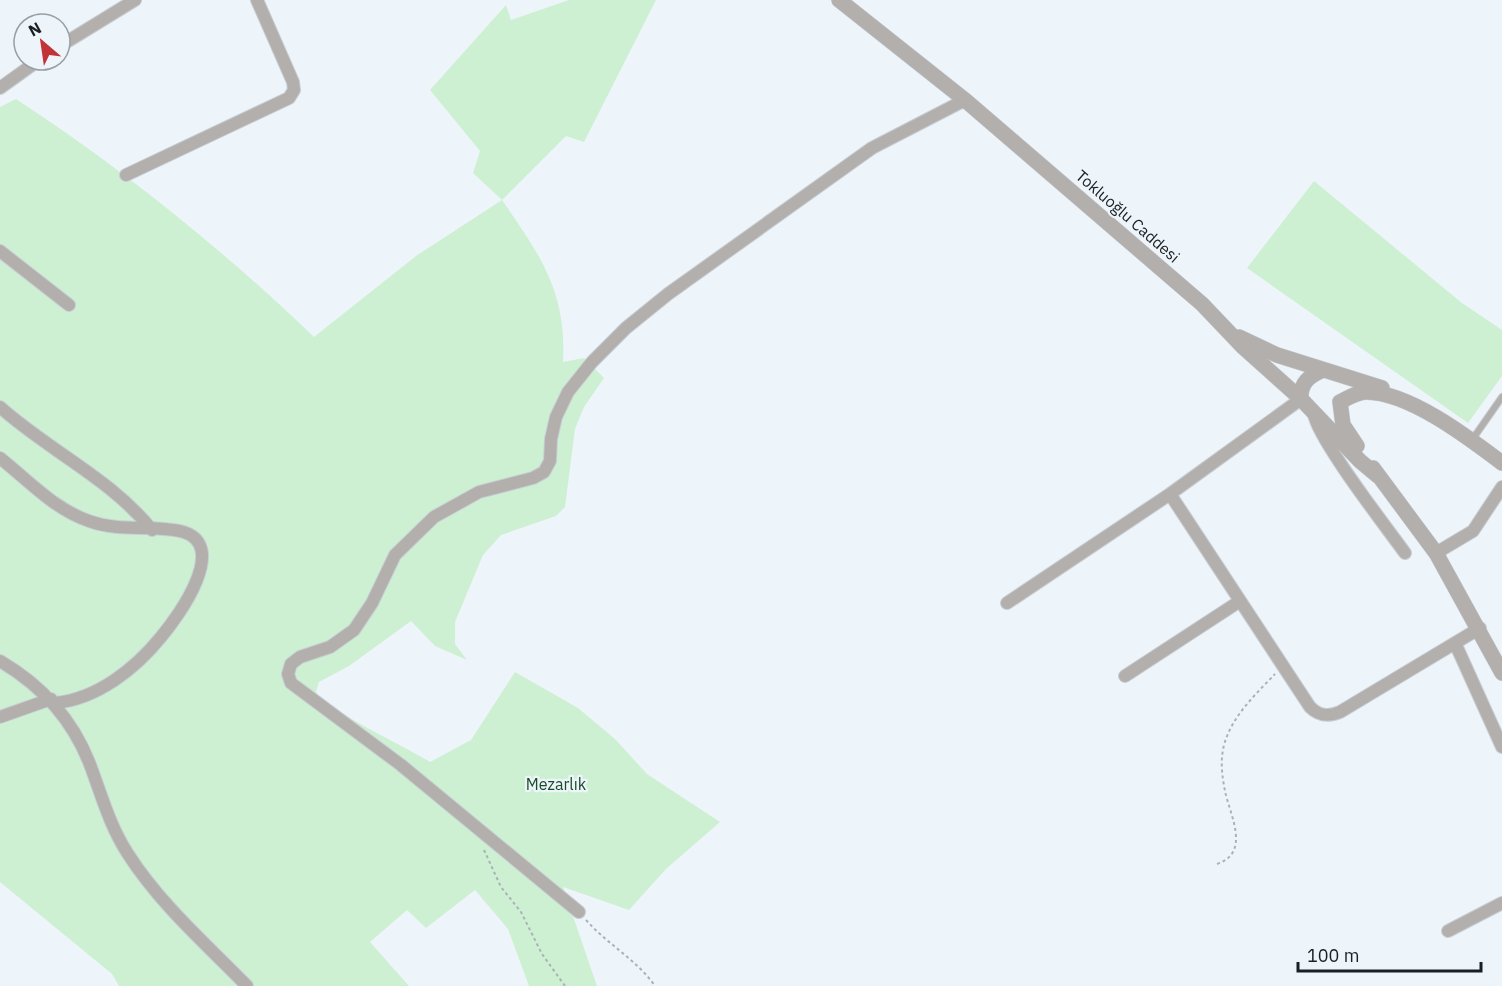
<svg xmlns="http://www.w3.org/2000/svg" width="1502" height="986" font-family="'IBM Plex Sans',sans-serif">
	<rect width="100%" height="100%" fill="#edf5fb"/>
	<!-- green -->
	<path fill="#cef0d2" d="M569,0h87l-72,142 -18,-6 -64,64c38,55 65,92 61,162l21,-4 20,20 -20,29 -9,22 -10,78 -9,9 -55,19 -18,20 -28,67v22l12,16 -32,-14 -24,-25 -62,45 -30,16 -3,9c5,17 93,57 114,71l41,-22 44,-68 63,36 37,31 32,35 73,48 -54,47 -37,41 -66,-23 34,99h-68l-21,-57 -33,-39 -49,38 -19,-18 -37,32 39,44h-290l-7,-12 -112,-92v-775l16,-8c107,70 205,149 298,238l102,-81 86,-56 -29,-27 7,-22 -50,-61 76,-85 5,15z
		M1314,181l148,122 40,27v46l-34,47 -221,-155z"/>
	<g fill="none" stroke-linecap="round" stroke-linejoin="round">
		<defs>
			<path id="service" d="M1472,440l30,-43"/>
			<path id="minor" d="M60,46l75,-46
				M0,88l39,-28
				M126,175l163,-77 5,-8 -1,-8 -36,-82
				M0,251l69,54
				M0,407c49,44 110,71 152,123
				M1314,414c3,24 73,114 91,139
				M0,458c29,23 54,51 89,63 30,11 61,4 91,10 52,12 -2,86 -19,106 -26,32 -64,62 -106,66
				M1170,494l140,213c9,9 18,10 30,5l140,-84
				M1436,553l37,-22 29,-44
				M1007,603l163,-109 131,-95
				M1455,643l47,104
				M0,661c41,24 71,56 89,101 12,31 20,63 39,92 32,50 78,90 119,132
				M1125,676l115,-75
				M0,717l51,-18
				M579,912l-178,-147 -110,-82 -3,-9 3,-10 9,-7 30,-10 24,-17 18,-27 23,-48 39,-38 45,-25 54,-14 11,-6 6,-11 1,-22 5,-22 12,-25 24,-30 34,-34 42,-34 204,-146 93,-48
				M1448,931l54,-28"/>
			<path id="tertiary" d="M839,0l126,100 237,204 41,43 58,52 59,62 18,15
				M1239,337l38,18 105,33
				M1301,399c-1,-16 8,-23 22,-29
				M1357,446l-14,-21 -3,-23c8,-4 17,-10 26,-10 43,0 103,46 136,71
				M1373,468l63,85 66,120"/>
		</defs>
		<!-- service casing -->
		<use href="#service" stroke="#c7ced4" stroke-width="8"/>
		<!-- minor casing -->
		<use href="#minor" stroke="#c7ced4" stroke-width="14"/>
		<!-- tertiary casing -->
		<use href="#tertiary" stroke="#c7ced4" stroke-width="16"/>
		<!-- path -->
		<path stroke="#abb1b6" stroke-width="2" stroke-dasharray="3 3" stroke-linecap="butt" d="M484,850l17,37 20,25 21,42 23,32
			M1217,864c34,-11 13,-49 8,-73 -3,-15 -5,-30 -1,-46 8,-29 31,-50 51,-71
			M586,920c21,24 51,40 69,66"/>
		<!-- service -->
		<use href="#service" stroke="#b3afad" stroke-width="6"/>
		<!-- minor -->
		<use href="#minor" stroke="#b3afad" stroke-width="12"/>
		<!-- tertiary -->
		<use href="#tertiary" stroke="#b3afad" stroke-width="15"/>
	</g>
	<g text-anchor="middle" stroke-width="4.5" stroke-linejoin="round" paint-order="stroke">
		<!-- street labels -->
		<g font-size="16" fill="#1c1f21" stroke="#edf5fb">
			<text transform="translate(1128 216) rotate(41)" y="6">Tokluoğlu Caddesi</text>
		</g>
		<!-- park labels -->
		<g font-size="16" fill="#194d25" stroke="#edf5fb">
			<text x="556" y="790">Mezarlık</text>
		</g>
	</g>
	<!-- north arrow -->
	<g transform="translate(42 42) rotate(331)"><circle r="28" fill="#edf5fb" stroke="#999fa4" stroke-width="1.5"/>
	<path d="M0-4.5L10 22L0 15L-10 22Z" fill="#c23337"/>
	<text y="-9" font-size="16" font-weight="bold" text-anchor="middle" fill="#1c1f21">N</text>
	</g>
	<!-- scale -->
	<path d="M1298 962v9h183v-9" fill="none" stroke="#1c1f21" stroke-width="3"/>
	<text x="1307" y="962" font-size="18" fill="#1c1f21" stroke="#edf5fb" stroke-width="4.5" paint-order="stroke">100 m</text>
</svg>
